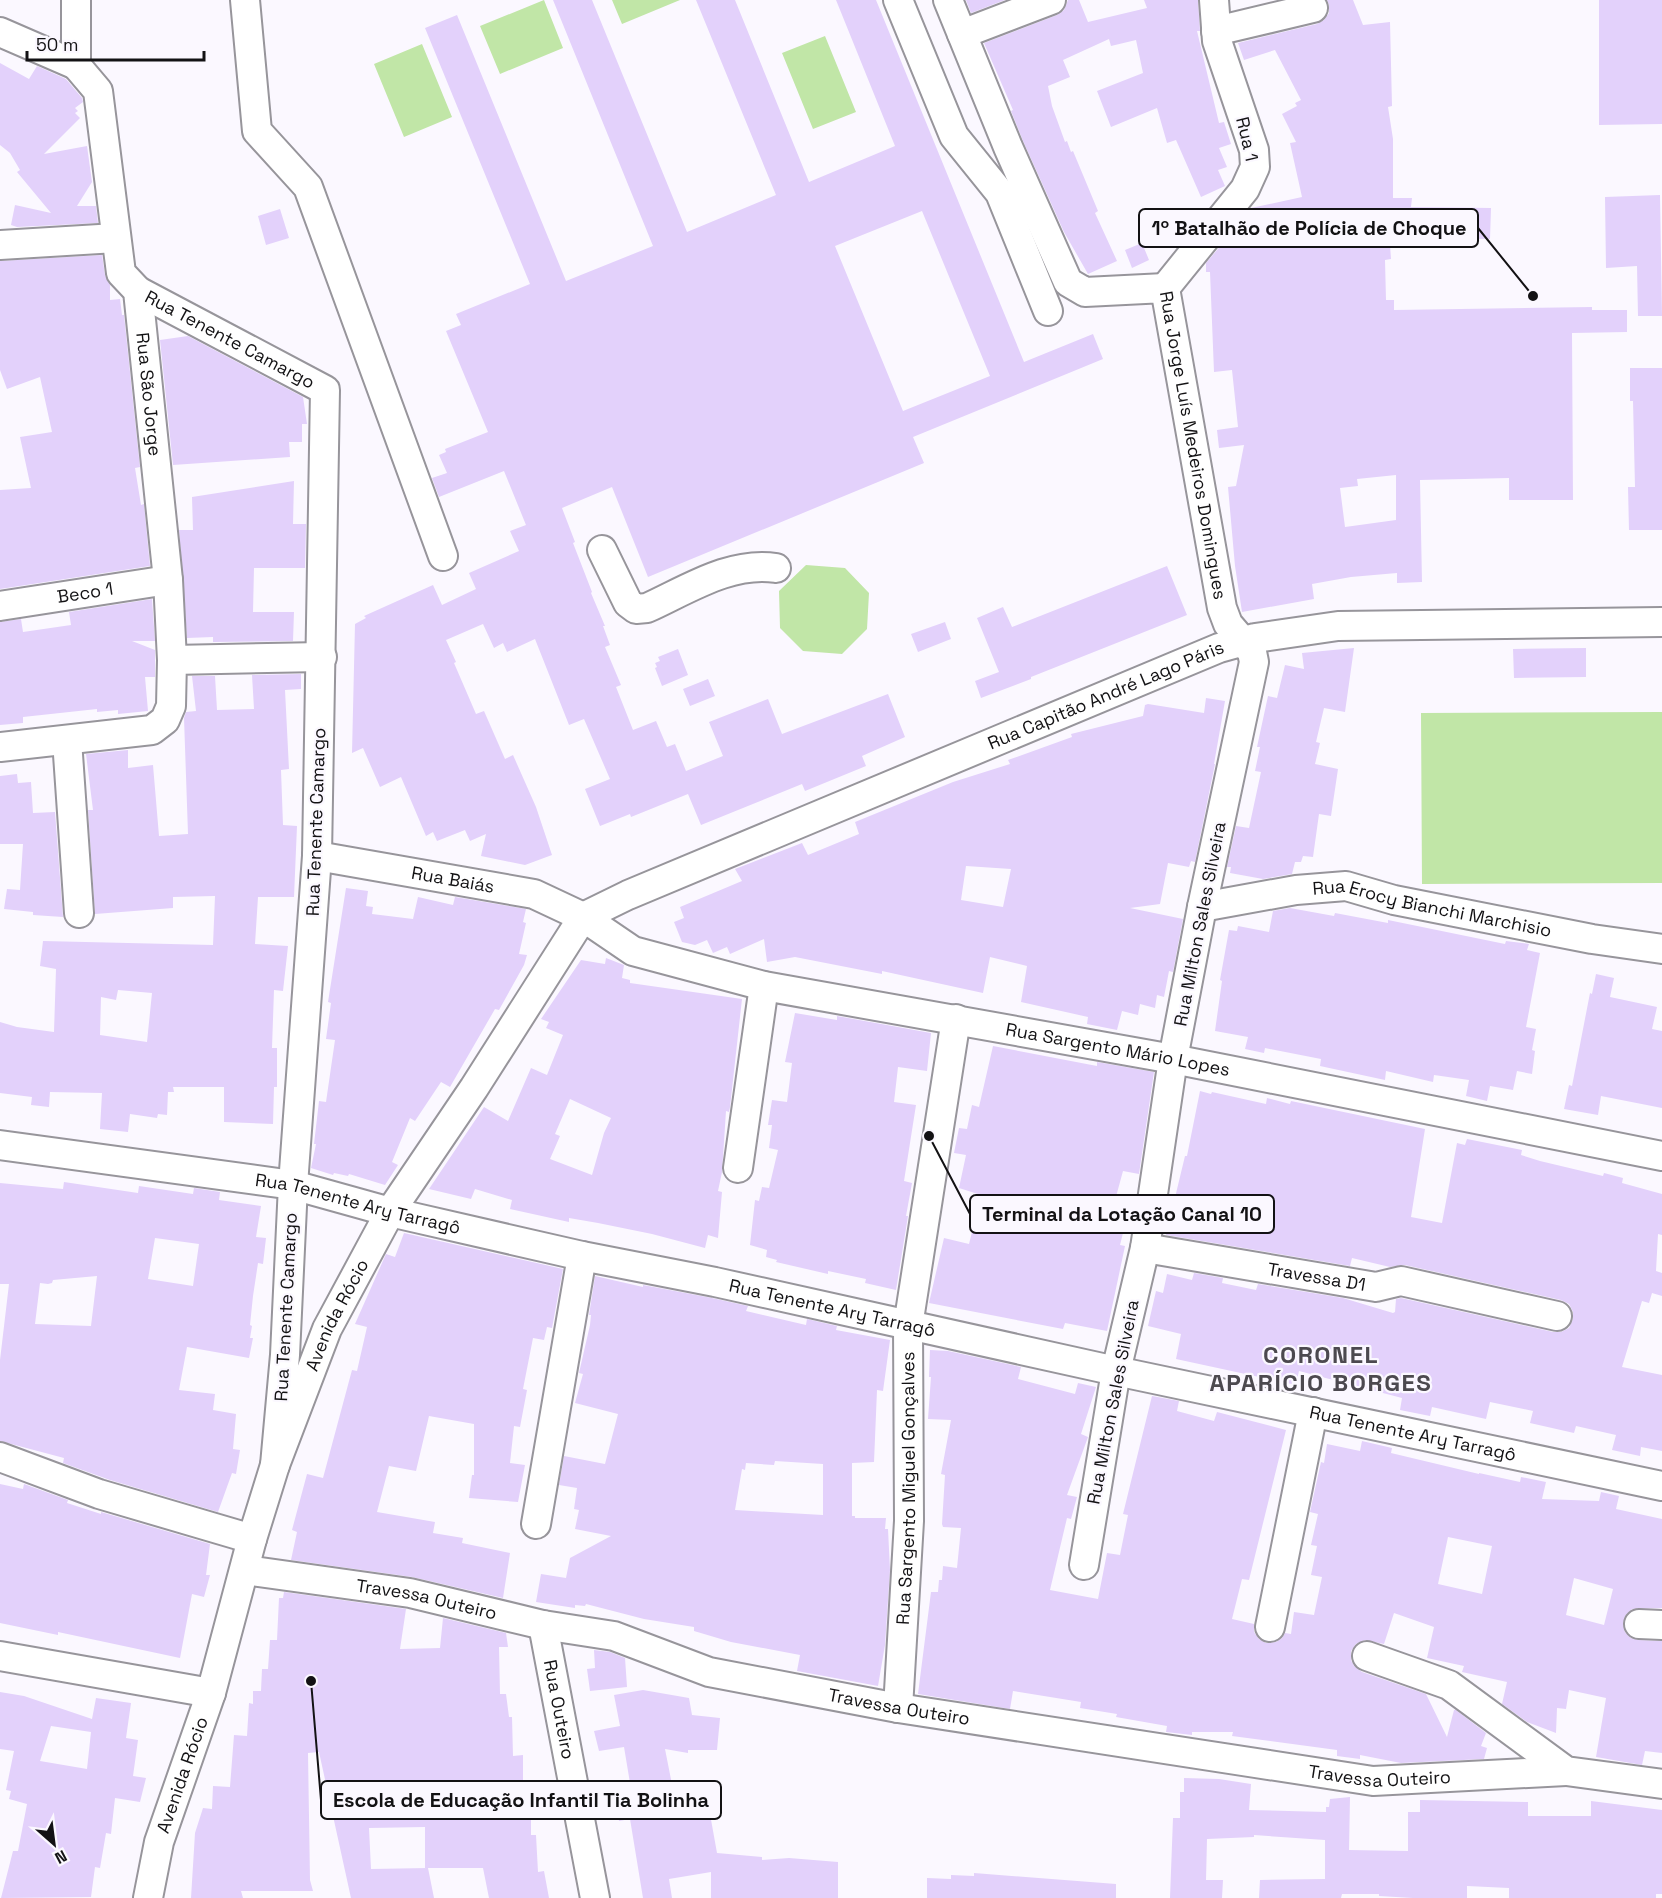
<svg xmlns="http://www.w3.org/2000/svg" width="1662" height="1898" font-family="'Space Grotesk',sans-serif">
	<rect width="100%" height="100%" fill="#fbf8ff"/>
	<!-- green -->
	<path fill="#c1e6a7" d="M544,0l19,48 -63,26 -20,-48z
		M612,0h68l-58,24z
		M825,36l31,76 -43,17 -31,-76z
		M422,44l30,73 -48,20 -30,-73z
		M806,565l39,3 24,25 -2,36 -25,25 -39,-3 -23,-23 -1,-37z
		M1662,712v171l-240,1 -1,-171z"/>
	<!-- building -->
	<path fill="#e3d1fb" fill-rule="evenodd" d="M553,0h39l95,232 89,-37 -80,-195h39l74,182 86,-36 -59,-146h40l148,362 69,-28 10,25 -190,78 11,26 -276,114 -36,-90 -50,21 13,34 -2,1 19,49 -1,1 14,33h-2l7,19 -5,2 16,38 -5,2 17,43 23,-9 11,26 8,-3 11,27 37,-15 -14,-34 59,-23 14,35 106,-40 17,43 -43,19 4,10 -61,25 -3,-7 -101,41 -13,-31 -57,23 -1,-3 -30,12 -15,-37 25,-10 -26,-60 -15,6 -34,-86 -28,13 -4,-9 -9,5 -11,-24 -37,16 10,22 -2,1 22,51 8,-3 21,48 8,-4 23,52 16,48 -27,10 -44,-9 5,-22 -16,7 -5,-11 -28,11 -4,-9 -7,4 -25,-59 -21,10 -17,-39 -11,5 3,-129 11,-6 -2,-2 69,-31 9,20 34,-16 -7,-16 50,-22 -9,-20 16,-6 -22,-54 -65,26 -7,-19 15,-5 -8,-18 7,-3 -1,-3 43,-17 -42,-101 15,-6 -5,-11 74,-30 -105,-256 32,-13 109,266 87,-35zM922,211l68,165 -87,35 -68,-165z
		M966,0h39l-34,13z
		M1068,0h11l9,22 59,-14 -3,-8h54l2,31h-3l22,92 5,-1 7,22 -12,4 8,19 -9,3 7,16 -24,11 -25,-57 -9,3 -10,-35 -46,19 -14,-36 46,-18 -7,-33 -25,6 -2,-7 -46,21 7,17 -22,9 4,20 13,36 2,-1 4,11 2,-1 25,60 -3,2 22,48 -29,13 -24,-42 -41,-91 -12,-30 2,-1 -29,-67 73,-28 7,-5z
		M1327,0h26l10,25 27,-3 2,84 -4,1 5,32v59h19l-1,9 80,1 -1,31 -98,-1 1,7h-3l1,14 -6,1 1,40h8v10l198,-3v3h35v22l-55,1 1,167h-64v-22l-89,2 2,102 -25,1v-10l-46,4 -39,7 2,15 -72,13 -7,-46 -7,-79 8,-1 8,-41 -25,3 -2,-18 21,-3 -6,-57 -18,2 -4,-100h-4v-9l22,-26h13l-3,-13 13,-16 51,-11 -12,-54 6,-1 -14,-28 15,-8 -2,-3 6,-3 -26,-50 -31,10 -6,-17 79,-19 7,-4 5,-7v-8zM1396,475v45l-51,7 -5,-39 18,-2 -1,-7z
		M1599,0h63v124l-63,1z
		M0,63l29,16 8,-13 29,13 16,19 1,4 -8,6 3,3 -3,2 5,5 -36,36 43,-8 5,36 -15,24h19l2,17 -81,4 -6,-2 4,-20 36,8 -34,-41 3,-2 -10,-17 -10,-8z
		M1660,195l2,121h-24l-1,-50 -31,2 -1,-71z
		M280,209l9,29 -23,7 -8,-29z
		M1142,243l7,17 -17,8 -7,-18z
		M102,255l3,20 5,10v15l10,-1 2,16h2l16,152 -5,1 6,37 3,-1 6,62 -150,23v-99l31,-2 -11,-51 32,-5 -12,-55 -33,12 -7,-19v-109z
		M188,336l115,61 4,27h-5v18h-13l1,15 -117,8 -13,-125z
		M1630,368h32v162h-33l-1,-43h7l-2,-86h-3z
		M294,481l-1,43h13l-1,44h-51l-1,44h41l-1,29 -80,1v-5l-26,1 -8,-108h14l-1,-33z
		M1167,566l20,49 -156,62v2l-50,19 -6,-17 24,-9 -22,-54 26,-11 9,20z
		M152,599l3,42h-23l23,9v27h-10l3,34 -30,3v-4l-21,2v-3l-74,8v6l-23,2v-103l21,-3 2,13 48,-7 -2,-13z
		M945,622l6,17 -33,13 -7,-18z
		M1354,648l-9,64 -21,-4 -8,34 4,1 -5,21 23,5 -7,47 -12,-2 -6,43 -10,-1 -2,6h-6l-3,12 -29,5 -33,-6 1,-6h-4l9,-41 13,2 12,-56 -6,-1 5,-24h-3l11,-51 9,2 8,-33 19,4 -2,-16z
		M1586,648v29l-72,1 -1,-29z
		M678,649l10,26 -26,11 -7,-18 2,-1 -2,-4 5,-2 -2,-4z
		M301,674v15l-16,1 4,79 -8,1 2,55 14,1 -3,71h-36l-3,47 33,2 -5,45 -9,-1 -2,58h5v39h-3l-1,37 -49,-2v-35h-51l1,5h-6l-1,23 -9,-1 -1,4 -27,-4 -2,18 -28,-3 2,-36 -52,-1 -1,15 -18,-2 1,-8 -32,-4v-71l17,5 37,5 2,-63 -16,-3 3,-25 170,4 2,-49 -42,1v11l-78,6 -7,-104h5l-7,-56 42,-4v18l25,-3 6,71 29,-2 -4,-116 2,-6 10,-1 -4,-35h23l2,34 37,-1 -2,-34zM118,990l34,3 -5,49 -47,-7 1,-38 15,3z
		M708,679l7,17 -25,10 -7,-17z
		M1206,698l19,3 -11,63h1l-20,98 -4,-1 -2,6 -21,-4 -8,41 -30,4 53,11 -10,53 -4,-1 -5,26 -7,-2 -2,13 -15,-4 -2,11 -16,-4 -5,19 -30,-6 1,-7 -67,-15 6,-36 -37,-9 -7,36 -101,-22v3l-87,-17 -28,5 -3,-23 -34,15 -3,-7 -14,6 -6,-13 -12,5 -13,-3 -8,-20 10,-4 -4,-11 62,-26 -7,-12 67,-26 6,12 51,-21 -4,-12 98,-40 57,-18 -2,-4 64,-23 -1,-3 72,-18 2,-11 3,-1 56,9zM966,866l45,3 -8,38 -42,-7z
		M17,774l1,9 13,-1 2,31 22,-1 8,105 -30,-2v-3l-29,-3 3,-20 13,1 3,-46h-23v-68z
		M346,888l22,3 -2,15 7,1 -1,7 41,5 5,-22 35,8 2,-8 71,12 -3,13 3,1 -7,31 8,1 -3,10 -25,45 -4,-1 -45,78 -9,-5 -26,39 -5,-3 -18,44 6,3 -13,20 -36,-11 -1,2 -14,-3 -1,2 -22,-7 5,-24h-2l5,-43 7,1 9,-62 -9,-1 5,-36 -3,-1z
		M1290,908l44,8 1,-3 53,10v-3l117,24 1,-3 23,3 -2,6 13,3 -14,74 10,2 -4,21 3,1 -3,23 -15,-3 -4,19 -23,-4 -3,15 -21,-5 3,-16 -35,-5 -1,7 -47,-11 -1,9 -65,-14 1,-7 -56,-11 -1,5 -19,-4 3,-12 -33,-6 7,-50 -2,-1 9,-50 8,1 1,-5 31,6 4,-21z
		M606,958l18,7 -2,13 8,2v3l112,16 -12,108 -1,5 -3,-1 -4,61 -4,19 4,1 -4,46 -10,-3 -3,13 -53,-14 -54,-11 -29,-5v4l-59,-13 2,-9 -37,-11 -4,10 -42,-10 55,-82 24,14 23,-53 16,7 16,-40 -17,-7 3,-6 -8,-3 40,-59 24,4zM570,1099l41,19 -7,15 -12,42 -42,-16 10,-23 -5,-2z
		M1596,974l18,4 -4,19 47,10 -5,22 10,2v77l-61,-12 -3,19 -34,-6 5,-24 3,1 18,-93 2,1z
		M795,1013l42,7v-4l94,17 -4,38 -29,-4 -4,35 22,3 -12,76 8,2 -6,33h2l-12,74 -31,-7 1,-4 -38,-8v3l-52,-12 1,-2 -11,-3 1,-7 -17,-5 5,-45 4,1 3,-14 7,1 9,-38 -9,-2 3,-23h-4l4,-25 15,2 5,-39 -7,-1z
		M993,1046l104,20v-4l57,10 -15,102 -16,-3 -12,44h3l-1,7 12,3 -5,20 5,1 -18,85 -42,-8 -2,6 -134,-26 15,-65 25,6 12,-49 -22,-7 7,-33 -12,-2 5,-25 8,1 5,-24 7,2z
		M1200,1091l11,3 1,-2 54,12 1,-6 23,6 1,-3 134,28 -14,88 31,6 15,-80 8,2 2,-6 55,11 -1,5 19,6 63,15 1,-3 19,5 -1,5 40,11v41l-4,-1 -2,37 6,2v23l-10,-3 -3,10 -7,-2 -20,66 40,8v76l-21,-4 -1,9 -28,-6 4,-15 -40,-9 -2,7 -44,-10 3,-12 -43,-9 -4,17 -54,-12 -2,9 -30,-6 2,-12 -103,-27 -3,14 -120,-26 5,-25 -33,-8 8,-35 7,2 4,-19 25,6 2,-7 29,5 -1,5 34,7 2,-6 85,14 50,15 2,-1 1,-13 5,-1 152,34h8l8,-4 4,-9v-7l-4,-8 -8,-4 -156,-35 -15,2 -38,-9 -2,8 -184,-31 19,-79h2z
		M64,1182l74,11 1,-7 54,8 1,-6 26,4 -1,8 42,6 -5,31 10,1 -3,26 -5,-1 -5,33 -3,29 2,1 -2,12h3l-4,20 -62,-11 -8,43 36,4 -2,16 23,4 -3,35 7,1 -4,24 -4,-1 -14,39 -108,-32 -47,-17 1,-5 -64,-17v-81l9,-76h-9v-101l63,6zM155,1238l44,6 -6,42 -45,-7zM97,1276l-6,50 -56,-2 5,-41 8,1 4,-1 1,-3z
		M404,1233l159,36 -11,59 -5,-1 -3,13 -11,-2 -10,51 4,1 -7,37 -6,-1 -4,37 15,2 -7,37 -49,-4 3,-23h2v-51l-45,-8 -13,55 -27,-5 -12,46 58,10 -2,11 30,5 -1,5 48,10 -7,45 -91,-21 -121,-17 6,-28 -5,-2 15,-56 16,4 29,-108 5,1 10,-44 -12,-3 31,-70 9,3z
		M595,1276l48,11v-2l69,13 36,8 -2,5 60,14 1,-6 30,7 -1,4 54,10 -7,51 -6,-1 -3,72 -22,1v53h3v2h31l-1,11h3l2,41 -5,75 -7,41 -81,-15 3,-16 -69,-13 -37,-11v-4l-50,-8 -58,-15 -1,2 -10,-1v3l-39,-6 5,-28 25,4 4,-20 41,-22 -36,-7 4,-19 -5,-1 3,-21 -18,-3 5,-29 41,8 13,-50 -43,-11 8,-29 -4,-1 11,-48 1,-10h-2zM775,1461l48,3v51l-88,-5 7,-41 3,1 1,-7 28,2z
		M930,1350l18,1 73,16 -3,12 57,15 3,-11 18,4 -15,47 7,3 -21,58 10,2 -6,22 -4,-1 -17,72 48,9 9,-46 13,2 8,-40 -5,-1 29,-118 27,5 -2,10 37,10 3,-9 69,18 -37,150 -7,-1 -10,40 22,5v8l5,7 7,4 10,-1 6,-4 3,-5 6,1 3,-22 20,3 8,-38 -11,-2 6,-29 -6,-1 7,-31 -8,-2 11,-50 3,1 3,-19 33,7 2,-10 30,7 -1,5 88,21v-1l41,9 1,-5 25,5 -4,17 57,2 2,-9 18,4 -3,13 46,10v89l-30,1 -7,7 -2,8 2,8 6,6 7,2 24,1v112l-17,-2 -3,14 -46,-8 10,-59 -37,-8 -3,19 -9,-1 -1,25 -29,-11 -25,-18 5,-22 -45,-10 2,-6 -37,-8 7,-31 -40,-14 -10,31 -19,-4 -9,4 -5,7v9l3,6 8,6 64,22 21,43 7,-27h2l30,23 -5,13 6,2 -3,11 -83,4 -41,-8v4l-23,-3v-6l-105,-14 1,-4h-41v3l-26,-3 1,-6 -51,-9 1,-3 -37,-6 1,-6 -68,-11 -3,18 -92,-15 13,-102h7l1,-12h3l1,-14 14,2 4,-40 -18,-1 -1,-3 3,-49 -4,-1 10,-54 -23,-1 3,-42h-2zM1448,1537l44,9 -10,48 -44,-10zM1574,1578l39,11 -9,36 -38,-10z
		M0,1484l23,5 1,-5 44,16 -1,3 34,11v-2l109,32 -4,31h4l-6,22 -12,-3 -12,64 -122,-26v3l-58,-12z
		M284,1592l122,17 -6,40 40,-1 3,-30 63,15 2,14h-9l1,47h6l3,23h3l1,39 10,-1v50h8v30h5l2,37 6,-1 5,27h-60l-6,-30h-58v-41l-56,1 2,41 57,-1 6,30h-83l-32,-146 -11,1 2,127 3,11h-72l2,7h-52l4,-65 8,-25 9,1 1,-23 17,1 4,-52 13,1 2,-33 4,1v-13h8l1,-22h6l2,-29h7l2,-42h4z
		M594,1650l16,2 15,6 2,29 -37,4 -3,-22 8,-1z
		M643,1690l46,8 3,17 28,3 -3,32h-29v3l-23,-4 14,71 31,-6 7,39 45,4v3l27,-2 49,4v36h-127v-26l-42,7 3,19h-29l-13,-79 -11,2 -4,-24 11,-2 -2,-11 6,-1 -6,-36 -25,4 -5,-20 26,-5 -6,-31z
		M0,1692l24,4 68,23 4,-21 35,5 -5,35 12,2 -5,36 13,2 -6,24 -25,-4 -4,36 -5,-1 -6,35 -5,-1 -4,30 -90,1 12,-47h5l9,-47 -18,-5 2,-8 -5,-1 8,-39 -14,-2zM51,1726l40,6 -4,37 -47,-8z
		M1184,1778l35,1 32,5 -2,26 77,2v-5h3l1,-8 20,-2 -1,53 59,1v-39h12v-12l108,2v14h63v-15l71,9v84h-6v4h-147v-10l-42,-2v12h-54l-34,-2v-2h-37l-1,4h-82l1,-18 65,-1v-39l-71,-5v2l-47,2 -1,41h17l-1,18h-52l3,-80h7v-26h4z
		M974,1873l142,11v14h-189v-20l24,1v-4l23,1z"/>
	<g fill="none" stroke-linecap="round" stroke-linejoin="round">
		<defs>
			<g id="minor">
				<path id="s1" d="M76,0v65l22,26 23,182 17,18 30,289 4,80"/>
				<path d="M245,0l12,131 51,56 135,369"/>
				<path d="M898,0l56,136 46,57 48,118"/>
				<path id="s2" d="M948,0l60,147 60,135 17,10 80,-4 57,320 6,16 24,28 2,10 -52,245 -29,152 -28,189 -29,123 -32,194"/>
				<path d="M1216,31l97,-23"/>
				<path d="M0,32l76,33"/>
				<path d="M962,34l89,-34"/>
				<path d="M0,245l116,-7"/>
				<path d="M1165,288l80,-99 10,-22 -1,-17 -37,-109 -3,-41"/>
				<path id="s3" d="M138,291l187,99 -8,466 -24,329 -8,170 -10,110"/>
				<path d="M602,550l26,53 8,6 11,-1c40,-18 83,-47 129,-40"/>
				<path id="s4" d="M0,606l168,-26"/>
				<path d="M67,740l12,173"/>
				<path d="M0,747l152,-17 13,-10 6,-14 1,-46 150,-3"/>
				<path id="s5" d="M317,856l217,38 49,23 50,34 131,35 409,73 489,97"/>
				<path id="s6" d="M1202,907l94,-17 50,-4 48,14 198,39 70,10"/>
				<path id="s7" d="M583,917l45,-22 591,-247 36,-10 83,-12 324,-4"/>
				<path id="s8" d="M0,1145l293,40 97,27 192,44 133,26 401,89 546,115"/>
				<path d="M738,1168l26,-182"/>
				<path id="s9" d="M1145,1248l231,39 25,-6 156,35"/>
				<path d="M0,1457l99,37 153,45"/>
				<path d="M536,1524l46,-268"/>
				<path id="s10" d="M245,1570l165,23 133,32 71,11 95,36 189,36 475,73 193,-10"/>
				<path d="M1639,1624l23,1"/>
				<path id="s11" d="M543,1625l52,273"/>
				<path d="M1270,1627l43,-215"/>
				<path d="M0,1656l211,37"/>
				<path d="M1367,1656l82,29 117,86 96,13"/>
				<path id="s12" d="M898,1708l11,-187 -1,-195 48,-307"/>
				<path id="s13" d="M148,1898l11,-56 52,-149 41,-154 23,-74 52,-136 63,-117 84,-124 109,-171"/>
			</g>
		</defs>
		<!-- minor casing -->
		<use href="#minor" stroke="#97959b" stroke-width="32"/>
		<!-- minor -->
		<use href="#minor" stroke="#fff" stroke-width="28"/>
	</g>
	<g text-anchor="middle" stroke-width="4.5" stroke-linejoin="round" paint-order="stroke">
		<!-- street labels -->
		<g font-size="18" fill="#131214" stroke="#fbf8ff">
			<text transform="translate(1247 139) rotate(77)" y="6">Rua 1</text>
			<text dy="6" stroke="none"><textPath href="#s3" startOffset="104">Rua Tenente Camargo</textPath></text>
			<text dy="6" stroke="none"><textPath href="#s1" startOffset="411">Rua São Jorge</textPath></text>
			<text dy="6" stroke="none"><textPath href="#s2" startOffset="566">Rua Jorge Luís Medeiros Domingues</textPath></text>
			<text dy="6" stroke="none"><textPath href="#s4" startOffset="86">Beco 1</textPath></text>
			<text dy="6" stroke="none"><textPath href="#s7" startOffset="568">Rua Capitão André Lago Páris</textPath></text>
			<text transform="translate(316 822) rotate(-88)" y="6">Rua Tenente Camargo</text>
			<text dy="6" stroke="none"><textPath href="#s5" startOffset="138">Rua Baiás</textPath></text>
			<text dy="6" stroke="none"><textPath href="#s6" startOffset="234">Rua Erocy Bianchi Marchisio</textPath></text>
			<text transform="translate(1200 924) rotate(-79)" y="6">Rua Milton Sales Silveira</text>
			<text dy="6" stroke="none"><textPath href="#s5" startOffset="830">Rua Sargento Mário Lopes</textPath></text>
			<text dy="6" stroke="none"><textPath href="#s8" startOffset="363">Rua Tenente Ary Tarragô</textPath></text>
			<text dy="6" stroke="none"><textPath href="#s9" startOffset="174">Travessa D1</textPath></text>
			<text transform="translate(286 1307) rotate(-87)" y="6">Rua Tenente Camargo</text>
			<text dy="6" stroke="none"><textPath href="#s8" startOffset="849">Rua Tenente Ary Tarragô</textPath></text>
			<text dy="6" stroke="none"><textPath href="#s13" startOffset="614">Avenida Rócio</textPath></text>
			<text transform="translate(1113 1402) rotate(-79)" y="6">Rua Milton Sales Silveira</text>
			<text dy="6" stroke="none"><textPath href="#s8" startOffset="1443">Rua Tenente Ary Tarragô</textPath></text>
			<text dy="6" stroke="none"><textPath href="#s12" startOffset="220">Rua Sargento Miguel Gonçalves</textPath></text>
			<text dy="6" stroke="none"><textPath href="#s10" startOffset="184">Travessa Outeiro</textPath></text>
			<text dy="6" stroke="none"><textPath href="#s10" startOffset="670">Travessa Outeiro</textPath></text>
			<text dy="6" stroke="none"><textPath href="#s11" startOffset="86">Rua Outeiro</textPath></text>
			<text dy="6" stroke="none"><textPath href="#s10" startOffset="1156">Travessa Outeiro</textPath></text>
			<text dy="6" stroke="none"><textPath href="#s13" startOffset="128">Avenida Rócio</textPath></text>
		</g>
		<!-- district labels -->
		<g font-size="24" font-weight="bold" letter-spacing="1.5" fill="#4c494f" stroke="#fbf8ff">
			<text x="1321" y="1363">CORONEL<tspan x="1321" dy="28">APARÍCIO BORGES</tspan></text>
		</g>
	</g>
	<!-- callouts -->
	<path fill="none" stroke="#131214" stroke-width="2" d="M1533 296L1478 228M929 1136L970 1214M311 1681L321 1800"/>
	<g fill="#131214" stroke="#fbf8ff" stroke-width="2">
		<circle cx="1533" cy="296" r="6"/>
		<circle cx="929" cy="1136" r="6"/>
		<circle cx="311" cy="1681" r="6"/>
	</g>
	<g fill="#fbf8ff" stroke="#131214" stroke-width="2">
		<rect x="1139" y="209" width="339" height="38" rx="6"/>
		<rect x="970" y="1195" width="304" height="38" rx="6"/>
		<rect x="321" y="1781" width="400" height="38" rx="6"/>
	</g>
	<g font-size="20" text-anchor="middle" font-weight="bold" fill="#131214">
		<text x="1309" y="235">1º Batalhão de Polícia de Choque</text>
		<text x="1122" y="1221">Terminal da Lotação Canal 10</text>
		<text x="521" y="1807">Escola de Educação Infantil Tia Bolinha</text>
	</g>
	<!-- north arrow -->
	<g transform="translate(54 1844) rotate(152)" stroke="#fbf8ff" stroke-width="4.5" paint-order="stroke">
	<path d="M0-4.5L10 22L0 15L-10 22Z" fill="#131214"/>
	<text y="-9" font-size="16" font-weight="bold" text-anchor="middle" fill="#131214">N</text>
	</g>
	<!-- scale -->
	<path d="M27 51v9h177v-9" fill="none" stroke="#131214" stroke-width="3"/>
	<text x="36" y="51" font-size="18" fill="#131214" stroke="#fbf8ff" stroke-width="4.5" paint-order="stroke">50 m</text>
</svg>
